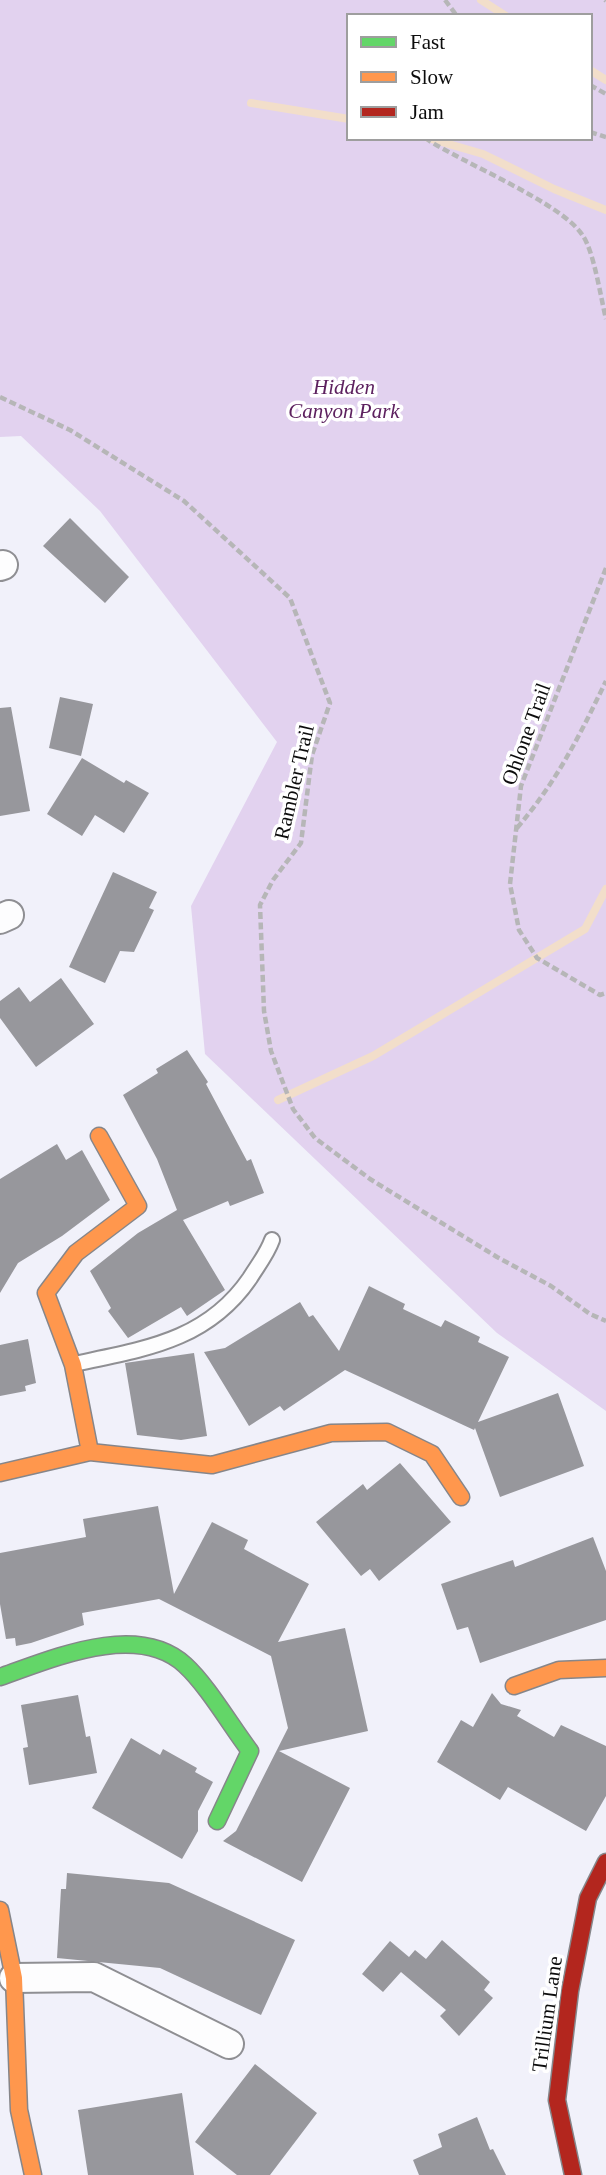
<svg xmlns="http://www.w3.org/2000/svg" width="606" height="2175" font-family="'Times New Roman',serif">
	<rect width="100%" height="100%" fill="#f1f1fa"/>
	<!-- green -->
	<path fill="#e2d2ef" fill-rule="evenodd" d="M0,0h606v1411l-109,-78 -292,-279 -14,-148 86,-164 -177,-231 -79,-75 -21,1zM349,16h241v122h-241z"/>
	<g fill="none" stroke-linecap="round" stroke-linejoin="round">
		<!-- stream -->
		<path stroke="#f2deca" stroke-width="8" d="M481,0l25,16
			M590,70l16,10
			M251,103l98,16
			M428,138l55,16 71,35 52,21
			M278,1100l95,-44 212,-127 21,-40"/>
	</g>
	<!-- building -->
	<path fill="#97979c" d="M70,518l59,59 -24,26 -62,-57z
		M60,697l33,7 -12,52 -32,-8z
		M11,707l19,104 -30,5v-108z
		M82,758l42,25 2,-3 23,13 -25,40 -29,-18 -13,21 -35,-22z
		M113,872l44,20 -8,16 5,2 -20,42 -14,-1 -15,32 -36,-16z
		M61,978l33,46 -58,43 -36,-49v-17l19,-14 11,15z
		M187,1050l21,32 -2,2 41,77 4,-2 13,34 -34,13 -2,-5 -45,19 42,70 -38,26 -6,-9 -53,31 -20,-27 3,-3 -21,-37 48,-38 39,-23 -20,-51 -34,-64 35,-22 -2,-4z
		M57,1144l9,16 16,-10 28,50 -48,36 -44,27 -18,30v-114z
		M369,1286l36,18 -2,5 38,18 4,-7 35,17 -2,5 31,15 -31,65 80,-29 26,73 -84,31 -25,-69 -1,2 -129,-60 -61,41 -4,-5 -31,20 -45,-74 21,-4 75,-46 9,15 4,-2 26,36z
		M28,1339l8,44 -11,3 1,5 -26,5v-51z
		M194,1353l13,83 -26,4 -44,-5 -12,-72z
		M400,1463l51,59 -72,59 -9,-12 -9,7 -45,-54 47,-38 4,6z
		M158,1506l16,88 38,-72 36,18 -4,9 65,35 -31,58 67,-14 23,103 -89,20 71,37 -48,94 -79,-41 13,-10 52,-103 -17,-72 -112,-57 -77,14 2,12 -53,18 -15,3 -1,-8 -9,1 -6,-35v-51l86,-16 -3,-18z
		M593,1537l13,34v49l-126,43 -12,-36 -11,3 -16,-46 72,-24 2,7z
		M492,1693l9,11 20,6 -4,6 37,21 7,-12 45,21v50l-20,35 -78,-44 -8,13 -63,-38 24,-42 12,7z
		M78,1695l8,42 4,-1 7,37 -68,12 -6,-37 5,-1 -7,-42z
		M131,1738l29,17 3,-6 34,19 -2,4 18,10 -15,29v20l-16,28 -90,-51z
		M67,1873l102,10 126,57 -34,75 -101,-47 -103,-10 4,-69h5z
		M442,1940l48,42 -6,8 9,8 -34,38 -19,-20 6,-6 -45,-38 -18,20 -21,-18 28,-33 19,16 6,-7 11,9z
		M255,2064l62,49 -47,62h-33l-42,-33z
		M182,2093l12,82h-106l-10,-65z
		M477,2117l13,33 3,-1 13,26h-87l-6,-15 29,-13 -4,-13z"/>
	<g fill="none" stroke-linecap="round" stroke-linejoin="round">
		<defs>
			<path id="lane" d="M74,1364c70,-15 133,-23 176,-86 8,-13 17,-24 22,-38"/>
			<path id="street" d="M0,566l3,-1
				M0,919l9,-4
				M14,1978l80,-1 135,67"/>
			<path id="fast" d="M0,1677c52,-18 137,-56 185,-12 22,20 46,61 65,86l-33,70"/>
			<path id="slow" d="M90,1452l-17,-87 -27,-72 30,-40 62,-47 -39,-70
				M0,1473l90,-21 122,13 119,-32 56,-1 45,22 29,43
				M514,1686l45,-16 47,-2
				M0,1910l14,68 5,132 14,65"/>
			<path id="jam" d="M573,2175l-16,-75 13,-109 18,-93 18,-36"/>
		</defs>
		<!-- lane casing -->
		<use href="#lane" stroke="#8f8f93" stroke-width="18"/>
		<!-- street casing -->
		<use href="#street" stroke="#8f8f93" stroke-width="32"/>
		<!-- fast casing -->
		<use href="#fast" stroke="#86868a" stroke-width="19"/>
		<!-- slow casing -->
		<use href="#slow" stroke="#86868a" stroke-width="19"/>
		<!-- jam casing -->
		<use href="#jam" stroke="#86868a" stroke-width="19"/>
		<!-- path -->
		<path stroke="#b6b6b7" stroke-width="4.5" stroke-dasharray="7 3.5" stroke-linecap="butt" d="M445,0l12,16
			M605,0l1,1
			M590,85l16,9
			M590,132l16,5
			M425,138c37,25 138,65 158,98 11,16 18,63 23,83
			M0,397l70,33 114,71 106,97 40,105 -18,52 -11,88 -28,37 -13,25 4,106 7,40 22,58 22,29 55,41 127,78 54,29 39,28 16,7
			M606,568l-85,218 -11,98 9,46 18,28 63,37 6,-2
			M517,828c40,-47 62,-91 89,-147"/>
		<!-- lane -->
		<use href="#lane" stroke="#fdfdfe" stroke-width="14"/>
		<!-- street -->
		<use href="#street" stroke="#fdfdfe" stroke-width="28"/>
		<!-- fast -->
		<use href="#fast" stroke="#63d668" stroke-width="16"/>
		<!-- slow -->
		<use href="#slow" stroke="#ff974d" stroke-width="16"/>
		<!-- jam -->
		<use href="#jam" stroke="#b3261e" stroke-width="16"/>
	</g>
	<g text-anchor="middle" stroke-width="7" stroke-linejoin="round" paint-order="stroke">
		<!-- park labels -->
		<g font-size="21" font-style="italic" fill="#5d215f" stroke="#fff">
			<text x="344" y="394">Hidden<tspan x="344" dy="24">Canyon Park</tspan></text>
		</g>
		<!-- street labels -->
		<g font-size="21" fill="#0c0c0c" stroke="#fff">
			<text transform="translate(526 734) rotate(-70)" y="7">Ohlone Trail</text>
			<text transform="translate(294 782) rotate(-77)" y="7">Rambler Trail</text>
			<text transform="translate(547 2014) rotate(-82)" y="7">Trillium Lane</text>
		</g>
	</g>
	<!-- legend -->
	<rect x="347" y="14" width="245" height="126" fill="#ffffff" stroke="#9e9e9e" stroke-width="2"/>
	<rect x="361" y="37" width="35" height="10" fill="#63d668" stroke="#9e9e9e" stroke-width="2"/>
	<text x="410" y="49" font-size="21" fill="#0c0c0c">Fast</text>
	<rect x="361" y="72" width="35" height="10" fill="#ff974d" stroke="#9e9e9e" stroke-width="2"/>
	<text x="410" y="84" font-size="21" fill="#0c0c0c">Slow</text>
	<rect x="361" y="107" width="35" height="10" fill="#b3261e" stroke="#9e9e9e" stroke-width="2"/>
	<text x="410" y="119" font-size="21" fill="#0c0c0c">Jam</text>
</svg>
